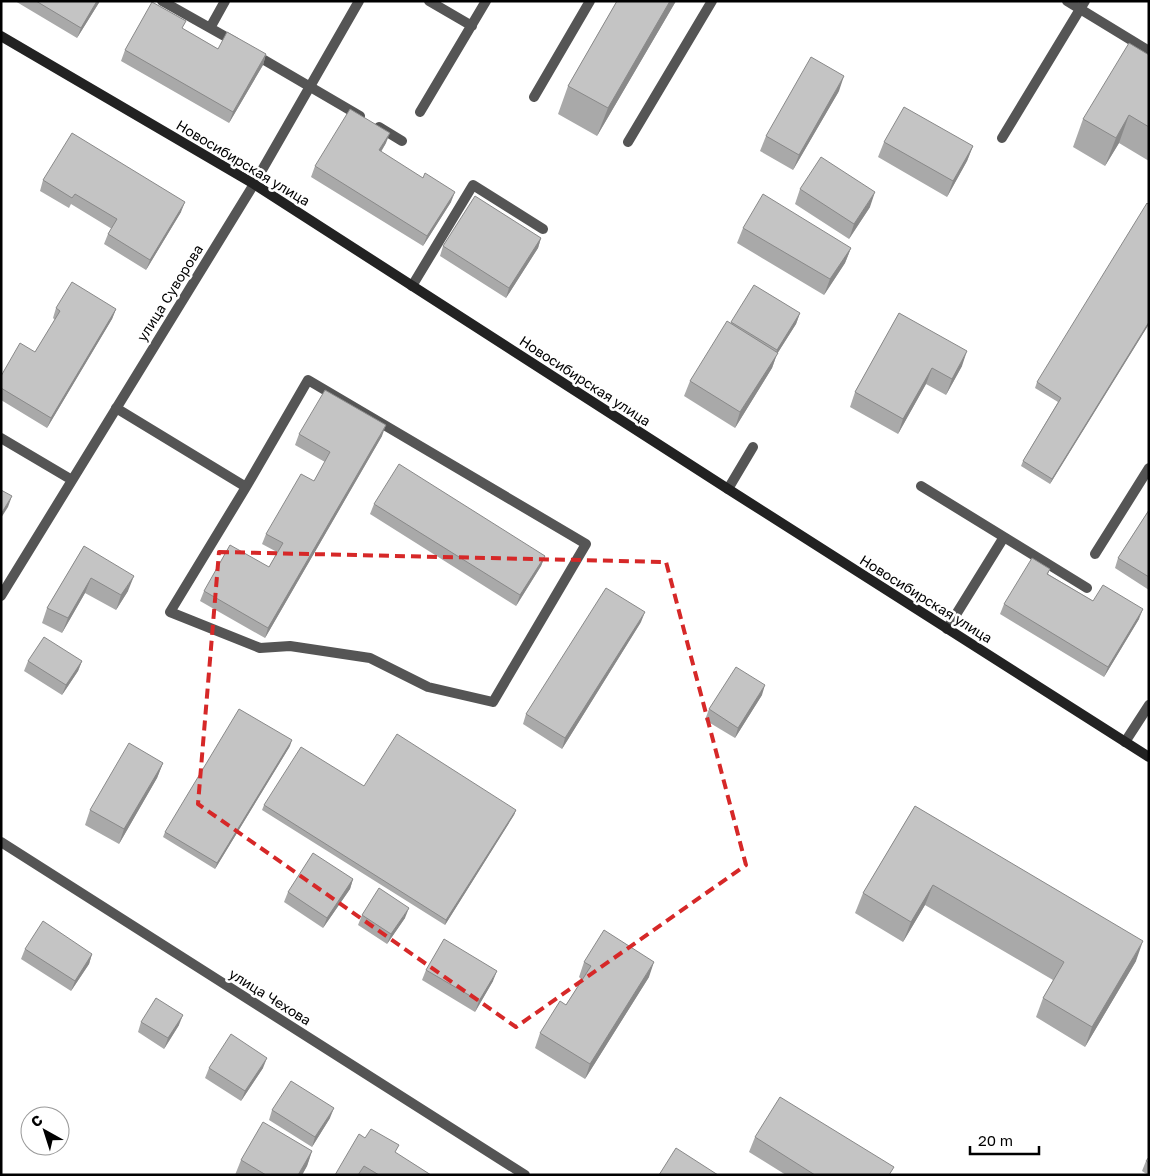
<svg xmlns="http://www.w3.org/2000/svg" width="1150" height="1176" font-family="'Golos Text',sans-serif">
	<rect width="100%" height="100%" fill="#fff"/>
	<g fill="none" stroke-linecap="round" stroke-linejoin="round">
		<!-- lane -->
		<path stroke="#555" stroke-width="10" d="M162,1l73,41
			M429,1l43,25
			M210,28l15,-27
			M254,54l106,62
			M534,97l56,-96
			M420,112l66,-111
			M379,127l23,14
			M1002,138l83,-137
			M628,142l84,-141
			M412,286l61,-101 70,44
			M308,380l278,164 -93,158 -65,-15 -58,-29 -80,-12 -30,2 -90,-36 76,-125z
			M116,408l130,79
			M921,486l166,102
			M728,489l25,-42
			M1095,554l54,-86
			M947,629l57,-92"/>
		<!-- street -->
		<path stroke="#555" stroke-width="10" d="M1067,1l82,50
			M1,438l71,42
			M1,596l253,-412 105,-183
			M1125,742l24,-37
			M1,842l524,333"/>
		<!-- secondary -->
		<path stroke="#222" stroke-width="10" d="M1,36l253,148 474,305 421,268"/>
	</g>
	<!-- wall -->
	<path fill="#a9a9a9" d="M15,1h85l-23,37z
		M617,1h59l-79,135 -39,-22 10,-28z
		M183,29l35,20 48,5 -3,11 -34,58 -108,-62 4,-11z
		M1149,55v106l-30,-18 -14,23 -32,-19 10,-28z
		M839,91l-46,79 -33,-19 6,-15z
		M884,142l89,4 -6,15 -20,36 -69,-40z
		M386,143l-5,9 70,50 -28,44 -112,-69 4,-11z
		M43,180l138,32 -35,58 -42,-26 4,-10 4,-5 -41,-25 -2,4 -29,-17z
		M800,189l70,18 -21,32 -54,-35z
		M743,228l108,20 -6,15 -21,32 -87,-52z
		M541,238l-3,10 -32,50 -66,-42 3,-10z
		M56,308l60,1 -4,10 -65,109 -46,-28v-24l34,-24 20,-32 -2,-2z
		M800,313l-4,11 -19,30 -5,14 -37,60 -51,-32 6,-15 41,-59z
		M899,313l63,53 -16,29 -20,-11 -28,50 -48,-27 5,-15z
		M1149,324l-99,160 -29,-18 2,-5 35,-59 -23,-14 2,-6z
		M299,434l83,2 -117,202 -65,-37 4,-10 65,-24 8,-15 -15,-8 4,-10 48,-53 11,-19 -30,-17z
		M374,504l171,52 -4,10 -25,40 -146,-92z
		M1149,510v80l-34,-22 3,-10z
		M84,546l44,45 -12,19 -31,-17 -23,40 -20,-10 5,-15z
		M1050,569l-2,5 45,27 46,18 -35,58 -104,-63 4,-10z
		M641,622l-79,127 -39,-25 3,-10z
		M28,661h54l-4,10 -16,24 -38,-24z
		M762,695l-27,43 -30,-18 4,-11z
		M290,746l-75,123 -52,-32 2,-5z
		M163,763l-6,15 -38,66 -34,-19 5,-15z
		M364,786l152,24 -2,5 -69,110 -183,-115 2,-5z
		M915,806l221,155 -51,86 -49,-30 7,-19 10,-18 -128,-75 -22,37 -48,-29 8,-20z
		M353,879l-3,10 -27,39 -39,-26 4,-10z
		M362,915l43,3 -18,26 -29,-19z
		M25,949l67,5 -3,10 -18,27 -50,-32z
		M584,962l65,15 -64,102 -50,-31 5,-15 26,-28 16,-25 -3,-3z
		M426,970l67,11 -18,31 -53,-32z
		M141,1022l38,3 -15,24 -26,-17z
		M209,1068h54l-22,33 -36,-23z
		M272,1110l58,8 -18,29 -43,-27z
		M755,1137l136,38h-105l-37,-23z
		M365,1138l31,15 35,22h-96z
		M312,1151l-5,15 -5,9h-67l6,-15z
		M1149,1157v18h-1l-6,-4 4,-10z"/>
	<!-- shaded-wall -->
	<path fill="#898989" d="M97,1h3l-23,37 4,-10z
		M670,1h6l-79,135 11,-28z
		M266,54l-3,11 -34,58 4,-11z
		M844,76l-5,15 -46,79 6,-15z
		M1129,115l-10,28 -14,23 11,-28z
		M390,133l-4,10 -11,18 4,-11z
		M973,146l-6,15 -20,36 6,-16z
		M455,192l-4,10 -28,44 4,-10z
		M875,192l-5,15 -21,32 5,-15z
		M185,202l-4,10 -35,58 4,-10z
		M541,238l-3,10 -32,50 3,-10z
		M851,248l-6,15 -21,32 6,-16z
		M116,309l-4,10 -65,109 4,-10z
		M800,313l-4,11 -19,30 -5,14 -37,60 5,-16 34,-53 3,-9z
		M1149,322v2l-99,160 2,-5z
		M967,351l-5,15 -16,29 6,-16z
		M932,368l-6,16 -28,50 5,-15z
		M386,425l-4,11 -117,202 3,-10z
		M12,496l-4,11 -7,11v-4z
		M545,556l-4,10 -25,40 4,-11z
		M134,576l-6,15 -12,19 5,-15z
		M91,578l-6,15 -23,40 6,-15z
		M1143,609l-4,10 -35,58 4,-10z
		M645,612l-4,10 -79,127 3,-11z
		M82,661l-4,10 -16,24 4,-10z
		M765,685l-3,10 -27,43 3,-10z
		M292,740l-2,6 -75,123 2,-6z
		M163,763l-6,15 -38,66 5,-15z
		M516,810l-2,5 -69,110 1,-5z
		M353,879l-3,10 -27,39 4,-10z
		M933,885l-8,20 -22,37 8,-20z
		M409,908l-4,10 -18,26 4,-10z
		M1143,941l-7,20 -51,86 7,-20z
		M92,954l-3,10 -18,27 4,-10z
		M654,962l-5,15 -64,102 5,-15z
		M497,971l-4,10 -18,31 4,-11z
		M183,1015l-4,10 -15,24 4,-11z
		M267,1058l-4,10 -22,33 4,-10z
		M334,1108l-4,10 -18,29 3,-10z
		M312,1151l-5,15 -5,9h-4z"/>
	<!-- building -->
	<path fill="#c4c4c4" stroke="#898989" d="M36,1h61l-16,27z
		M617,1h53l-62,107 -40,-22z
		M152,2l34,19 -4,7 36,21 9,-17 39,22 -33,58 -108,-62z
		M1129,43l20,12v72l-20,-12 -13,23 -33,-19z
		M811,57l33,19 -45,79 -33,-19z
		M904,107l69,39 -20,35 -69,-39z
		M350,109l40,24 -11,17 44,28 2,-5 30,19 -28,44 -112,-70z
		M72,133l113,69 -35,58 -42,-26 9,-15 -42,-25 -3,4 -29,-18z
		M821,157l54,35 -21,32 -54,-35z
		M763,194l88,54 -21,31 -87,-51z
		M475,196l66,42 -32,50 -66,-42z
		M1147,203l2,2v117l-97,157 -29,-18 38,-63 -24,-16z
		M72,282l44,27 -65,109 -50,-30v-12l19,-33 15,9 25,-41 -4,-3z
		M754,285l46,28 -23,37 -46,-28z
		M899,313l68,38 -15,28 -20,-11 -29,51 -48,-27z
		M727,321l51,32 -38,59 -50,-31z
		M325,390l61,35 -118,203 -64,-37 26,-46 39,22 14,-24 -17,-9 35,-60 13,7 16,-29 -31,-18z
		M399,464l146,92 -25,39 -146,-91z
		M1,490l11,6 -11,18z
		M1149,510v67l-31,-19z
		M84,546l50,30 -13,19 -30,-17 -23,40 -21,-10z
		M1032,558l18,11 -3,5 46,27 10,-16 40,24 -35,58 -104,-63z
		M606,588l39,24 -80,126 -39,-24z
		M44,637l38,24 -16,24 -38,-24z
		M736,667l29,18 -27,43 -29,-19z
		M239,709l53,31 -75,123 -52,-31z
		M397,734l119,76 -70,110 -182,-115 37,-58 63,39z
		M129,743l34,20 -39,66 -34,-19z
		M915,806l228,135 -51,86 -49,-29 21,-36 -131,-77 -22,37 -48,-29z
		M313,853l40,26 -26,39 -39,-26z
		M379,888l30,20 -18,26 -29,-19z
		M43,921l49,33 -17,27 -50,-32z
		M604,930l50,32 -64,102 -50,-31 20,-32 6,4 25,-39 -7,-4z
		M444,939l53,32 -18,30 -53,-31z
		M156,998l27,17 -15,23 -27,-16z
		M231,1034l36,24 -22,33 -36,-23z
		M291,1081l43,27 -19,29 -43,-27z
		M780,1097l114,70 -5,8h-74l-60,-38z
		M263,1122l49,29 -14,24h-32l-25,-15z
		M371,1129l28,16 -4,7 36,23h-52l-15,-9 -6,9h-23l24,-41 6,4z
		M676,1148l42,27h-59z
		M1149,1157v6l-3,-2z"/>
	<!-- marked area -->
	<path fill="none" stroke="#d62828" stroke-width="4" stroke-dasharray="10 6" stroke-linejoin="round" d="M219,552l447,10 80,303 -230,162 -318,-223z"/>
	<g text-anchor="middle" stroke-width="5" stroke-linejoin="round" paint-order="stroke">
		<!-- street labels -->
		<g font-size="14" fill="#000" stroke="#fff">
			<text transform="translate(243 163) rotate(31)" y="5">Новосибирская улица</text>
			<text transform="translate(170 293) rotate(-58)" y="5">улица Суворова</text>
			<text transform="translate(585 381) rotate(33)" y="5">Новосибирская улица</text>
			<text transform="translate(926 599) rotate(32)" y="5">Новосибирская улица</text>
			<text transform="translate(270 997) rotate(32)" y="5">улица Чехова</text>
		</g>
	</g>
	<!-- border -->
	<rect width="1150" height="1176" fill="none" stroke="#000000" stroke-width="5"/>
	<!-- north arrow -->
	<g transform="translate(45 1131) rotate(321)"><circle r="24" fill="#ffffff" stroke="#999999"/>
	<path d="M0-4L9 19L0 12L-9 19Z" fill="#000000"/>
	<text y="-8" font-size="14" font-weight="bold" text-anchor="middle" fill="#000000">С</text>
	</g>
	<!-- scale -->
	<path d="M970 1146v8h69v-8" fill="none" stroke="#000000" stroke-width="2.5"/>
	<text x="978" y="1146" font-size="15" fill="#000000" stroke="#ffffff" stroke-width="4" paint-order="stroke">20 m</text>
</svg>
